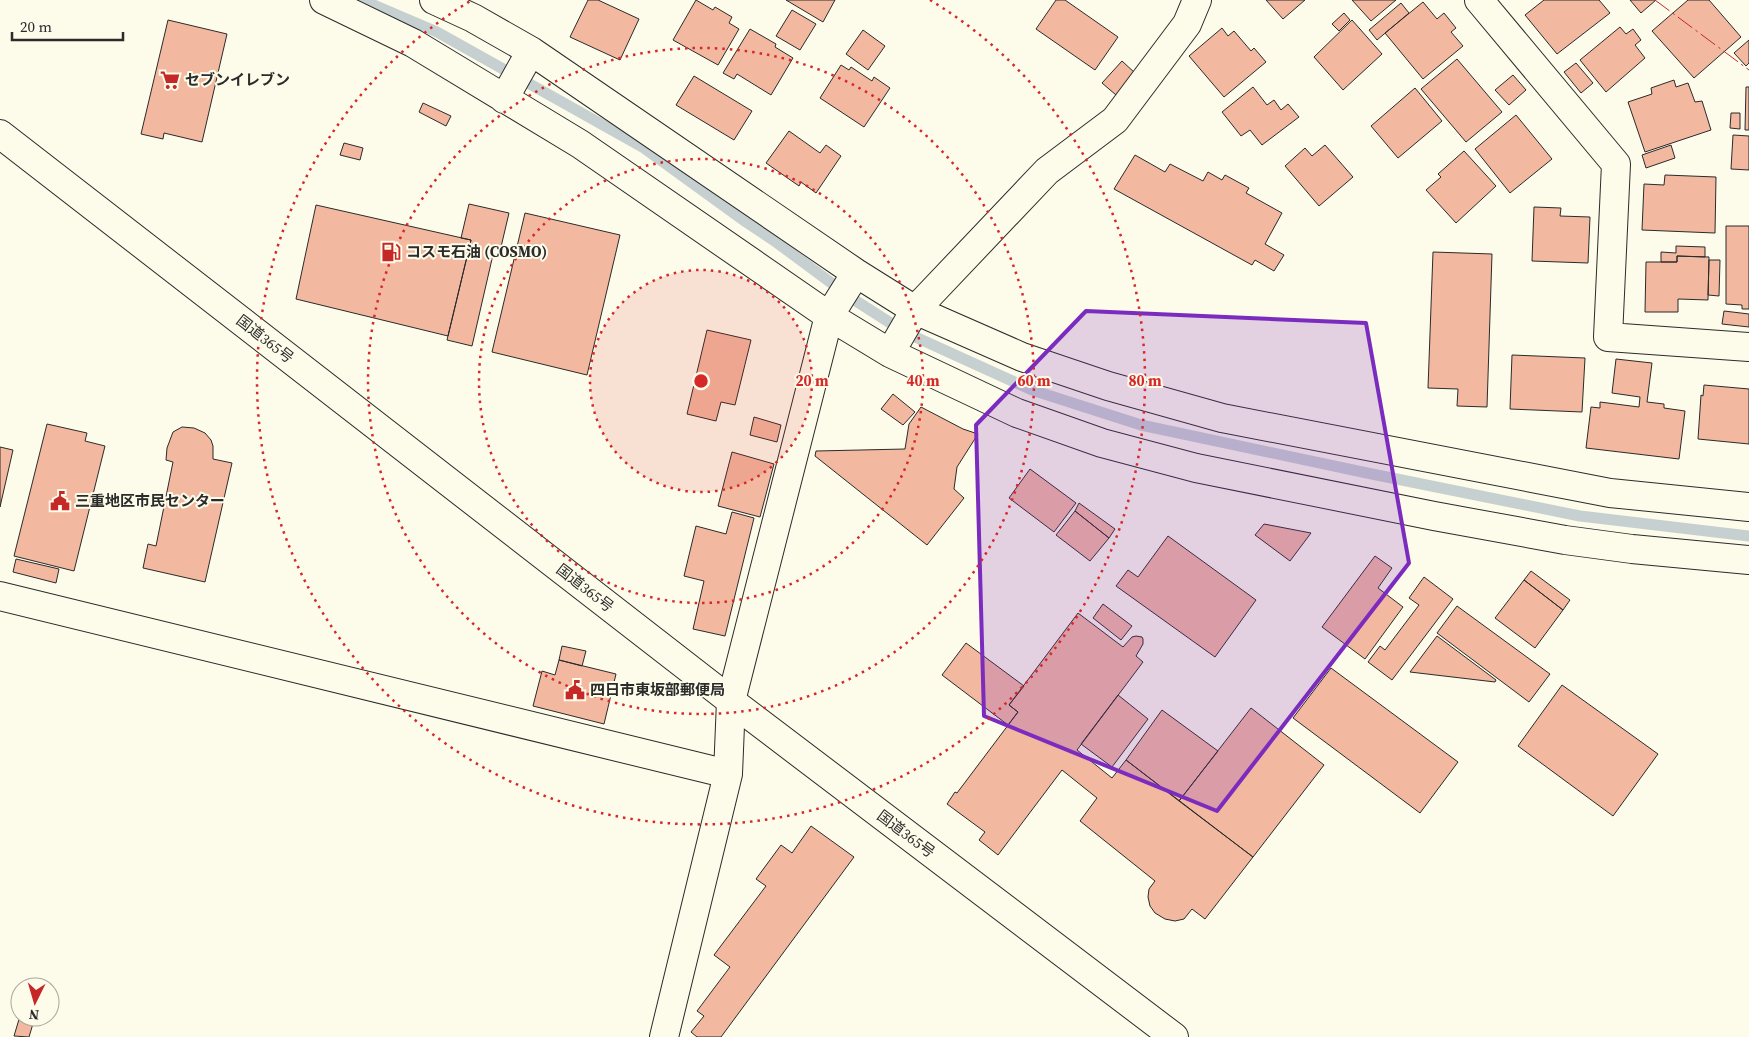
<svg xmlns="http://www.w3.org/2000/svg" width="1749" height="1037" font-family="'Source Serif 4','Noto Sans JP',serif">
	<rect width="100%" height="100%" fill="#fdfbea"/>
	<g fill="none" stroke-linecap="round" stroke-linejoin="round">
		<!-- stream -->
		<path stroke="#c7d0d0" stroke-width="11" d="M362,0l75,32 207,116 102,74 30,20 77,57 39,25 19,11 121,55 109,35 226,48 213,43 169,20"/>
	</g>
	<!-- building -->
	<path fill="#f2b8a0" stroke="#2b2b2b" d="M588,0h10l41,19 -19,41 -50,-23z
		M696,0l17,10 2,-3 17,10 -3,6 10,6 -21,36 -45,-25z
		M786,0h49l-12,22z
		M1056,0h9l53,37 -23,33 -59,-41z
		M1266,0h39l-22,19z
		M1352,0h44l-25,21z
		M1544,0h55l11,13 -53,41 -32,-39z
		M1630,0h26l-15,13z
		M1688,0h21l32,37 -47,41 -42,-47z
		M1423,2l14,17 7,-6 12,15 -5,4 12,14 -40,33 -38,-46z
		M1401,3l8,10 -32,27 -8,-10z
		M792,10l24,14 -16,26 -24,-14z
		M1344,13l6,7 -11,11 -7,-7z
		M168,20l59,14 -25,108 -38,-9 -1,6 -22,-5z
		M1352,20l30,34 -39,36 -29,-33z
		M1620,27l6,7 7,-5 8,11 -6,5 10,13 -39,34 -26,-32z
		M1222,28l6,8 6,-5 17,20 3,-3 12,14 -42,35 -35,-41z
		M750,29l26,15 -1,3 18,11 -22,37 -34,-21 -3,5 -11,-6z
		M863,30l22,16 -17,24 -22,-16z
		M1749,40v23l-3,3 -12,-13z
		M1457,59l45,53 -36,30 -45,-53z
		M1122,61l13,12 -19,22 -14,-12z
		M1576,63l17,20 -12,10 -17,-21z
		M841,65l8,5 2,-3 21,14 2,-4 16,11 -26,39 -44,-29z
		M1513,75l13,15 -17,15 -14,-15z
		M694,76l58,35 -18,29 -58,-35z
		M1674,80l2,7 12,-4 7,19 7,-1 9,29 -66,22 -17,-50 24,-8 -1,-6z
		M1253,87l14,18 7,-5 7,10 7,-6 11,13 -37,28 -12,-15 -9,6 -19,-24z
		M1746,87h3v43h-4z
		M1415,88l27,33 -44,37 -27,-32z
		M423,103l28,13 -5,10 -27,-14z
		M1731,113h9v16l-10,-1z
		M1516,115l36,44 -42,34 -35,-44z
		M789,131l31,22 6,-8 15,11 -25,37 -15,-11 -2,4 -33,-23z
		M1733,135l16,1v34l-18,-1z
		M344,143l19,5 -3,12 -20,-5z
		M1325,145l28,32 -34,29 -34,-40 20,-18 7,8z
		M1671,145l4,13 -29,10 -4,-13z
		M1464,151l32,35 -40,37 -30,-33 15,-13 -3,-3z
		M1135,155l30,17 5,-8 33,17 5,-9 14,8 3,-5 24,13 -3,5 36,20 -17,31 19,11 -10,16 -19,-11 -3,5 -138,-76z
		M1665,175l51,2 -1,56 -73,-3 2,-46 20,1z
		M469,204l40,9 -8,34 -6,-1 -23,100 -25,-6 24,-100 -10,-2z
		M316,205l155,35 -23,96 -152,-37z
		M1534,207l27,1 -1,8 30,1 -2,46 -56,-2z
		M525,213l95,22 -33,140 -95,-23z
		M1726,226h23v83h-7v-4l-16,-1z
		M1676,246l29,1v10l-28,-1v6h-16v-10l15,1z
		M1433,252l59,2 -5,153 -30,-1 1,-17 -30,-1z
		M1677,256l32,1 -1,43 -30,-1v13h-33l1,-50h31z
		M1709,260h11l-1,36 -11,-1z
		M1724,311l25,3v13l-27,-3z
		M707,330l44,10 -16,65 -14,-3 -5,19 -29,-7z
		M1512,355l73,3 -3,54 -72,-3z
		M1616,359l36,4 -5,39 17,2v4l21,3 -6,48 -93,-11 5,-41 9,1v-6l39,5 1,-10 -28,-4z
		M1704,385l45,4v55l-51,-5 3,-44 2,1z
		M893,394l22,18 -12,13 -22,-16z
		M921,407l42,22 15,5 -21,33 -3,22 10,9 -37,47 -112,-89 1,-5 89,-2 4,-25z
		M754,417l27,8 -4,17 -27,-7z
		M47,424l40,9 -2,8 20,5 -31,125 -60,-15z
		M182,427l12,1 11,5 6,7 2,6v13l19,4 -27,119 -62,-14 5,-24 8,2 17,-84 -7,-2 1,-12 6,-16z
		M0,447l13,3 -13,57z
		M732,452l42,12 -14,53 -42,-11z
		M1030,469l46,34 -22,29 -45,-34z
		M1079,503l36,26 -6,9 -34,-27z
		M1075,511l34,27 -19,23 -34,-26z
		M732,512l22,6 -29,118 -32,-7 11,-48 -20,-5 12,-50 30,8z
		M1264,524l47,9 -21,28 -35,-26z
		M1168,536l88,64 -41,57 -99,-71 12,-16 10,7z
		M1375,556l17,12 -14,20 25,19 -38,52 -43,-32z
		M16,559l43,10 -3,14 -43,-11z
		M1531,571l39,29 -7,10 -39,-30z
		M1424,577l29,22 -61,81 -24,-18 12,-16 5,4 34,-45 -10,-7z
		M1524,580l39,30 -28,38 -40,-30z
		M1103,604l29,22 -11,14 -28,-22z
		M1457,606l93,68 -21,28 -92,-69z
		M1078,613l45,34 9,-10 4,-1 6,1 1,2v5l-7,12 7,6 -66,88 35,28 14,-18 127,97 -48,62 -13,-10 -8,10 -9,2 -10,-2 -10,-6 -5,-7 -2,-9 1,-8 6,-8 -75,-60 17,-23 -35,-28 -64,85 -19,-15 6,-8 -38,-28 8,-12 2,1 61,-81 -9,-7z
		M1437,636l59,44 -1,2 -85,-10z
		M966,643l58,43 -15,19 9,7 -10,13 -66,-50z
		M562,646l24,5 -4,15 -23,-6z
		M559,660l57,14 -12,50 -71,-18 9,-35 13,4z
		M1331,668l127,94 -38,51 -127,-95z
		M1562,685l96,69 -45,62 -95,-70z
		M1118,695l30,24 -36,48 -31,-23z
		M1251,708l73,57 -71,92 -74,-56z
		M1162,710l56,41 -39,50 -53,-41z
		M811,826l43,31 -133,180h-24l-6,-5 13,-16 -7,-5 33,-44 -16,-12 52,-69 -10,-7 25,-34 11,8z
		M20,1016l15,1 -6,20 -15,-1z"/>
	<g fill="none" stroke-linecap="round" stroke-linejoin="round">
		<defs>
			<path id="street" d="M324,0l89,43 167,101 249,172 61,37 127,60 85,30 94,25 238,48 131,24 67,9 117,11
				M434,0l39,18 58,33 325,222 59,37 107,47 86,29 114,32 388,75 139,14
				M1479,0l137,164 -8,173 141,10
				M504,99l27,-48
				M890,353l25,-43 132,-139 68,-51 72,-96 10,-24
				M0,596l728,178
				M664,1037l64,-263 3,-73 98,-385 27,-43"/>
			<path id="highway" d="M0,134l731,567 443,336"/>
		</defs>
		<!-- street casing -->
		<use href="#street" stroke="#2b2b2b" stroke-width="30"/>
		<!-- highway casing -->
		<use href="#highway" stroke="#2b2b2b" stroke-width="30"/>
		<!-- street -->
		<use href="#street" stroke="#fdfbea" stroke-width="28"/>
		<!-- highway -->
		<use href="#highway" stroke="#fdfbea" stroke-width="28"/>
		<!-- power -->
		<path stroke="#c62828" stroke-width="1" stroke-dasharray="18 4 2.5 4" stroke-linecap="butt" d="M1655,0l94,70"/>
	</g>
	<!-- marked area -->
	<path fill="#7b2cbf" fill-opacity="0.2" stroke="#7b2cbf" stroke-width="4" stroke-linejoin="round" d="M1086,311l280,12 43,240 -192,248 -233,-95 -8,-291z"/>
	<!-- distance rings -->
	<circle cx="701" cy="381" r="111" fill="#d62828" fill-opacity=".12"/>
	<g fill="none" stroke="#d62828" stroke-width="2.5" stroke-dasharray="2.5 5">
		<circle cx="701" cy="381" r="111"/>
		<circle cx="701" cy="381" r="222"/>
		<circle cx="701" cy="381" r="333"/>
		<path d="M930 0A444 444 0 1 1 472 0"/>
	</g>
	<!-- icons -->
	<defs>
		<symbol id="supermarket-bare" viewBox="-9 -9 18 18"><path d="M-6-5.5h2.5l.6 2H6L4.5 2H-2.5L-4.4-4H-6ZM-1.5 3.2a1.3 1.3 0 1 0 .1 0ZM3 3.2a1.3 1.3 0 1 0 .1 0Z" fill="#c62828" stroke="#fdfbea" stroke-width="2.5" paint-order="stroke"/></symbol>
		<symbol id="fuel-bare" viewBox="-9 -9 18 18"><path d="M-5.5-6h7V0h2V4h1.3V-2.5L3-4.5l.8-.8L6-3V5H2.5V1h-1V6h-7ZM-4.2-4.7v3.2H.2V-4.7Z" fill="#c62828" stroke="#fdfbea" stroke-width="2.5" paint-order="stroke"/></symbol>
		<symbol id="civic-bare" viewBox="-9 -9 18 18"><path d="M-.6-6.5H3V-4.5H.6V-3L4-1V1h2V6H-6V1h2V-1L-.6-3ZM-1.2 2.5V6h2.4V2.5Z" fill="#c62828" stroke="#fdfbea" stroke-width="2.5" paint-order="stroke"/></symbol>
	</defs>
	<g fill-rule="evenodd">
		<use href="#supermarket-bare" x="156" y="66" width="28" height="28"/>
		<use href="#fuel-bare" x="377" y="238" width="28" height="28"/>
		<use href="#civic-bare" x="46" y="487" width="28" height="28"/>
		<use href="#civic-bare" x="561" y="676" width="28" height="28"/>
	</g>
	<g text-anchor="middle" stroke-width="4" stroke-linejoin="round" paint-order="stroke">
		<!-- poi labels -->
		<g font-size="15" font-weight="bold" fill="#2b2b2b" stroke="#fdfbea" text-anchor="start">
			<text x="185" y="85">セブンイレブン</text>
			<text x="406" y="257">コスモ石油 (COSMO)</text>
			<text x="75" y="506">三重地区市民センター</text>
			<text x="590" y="695">四日市東坂部郵便局</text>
		</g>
		<!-- street labels -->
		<g font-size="15" fill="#2b2b2b" stroke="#fdfbea">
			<text transform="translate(265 339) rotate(38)" y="5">国道365号</text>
			<text transform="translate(585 588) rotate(38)" y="5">国道365号</text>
			<text transform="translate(906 834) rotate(37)" y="5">国道365号</text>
		</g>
	</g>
	<circle cx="701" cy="381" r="8" fill="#d62828" stroke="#fdfbea" stroke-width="2.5"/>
	<g font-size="15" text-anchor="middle" font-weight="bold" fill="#d62828" stroke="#fdfbea" stroke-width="4" stroke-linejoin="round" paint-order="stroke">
		<text x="812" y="386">20 m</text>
		<text x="923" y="386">40 m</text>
		<text x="1034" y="386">60 m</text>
		<text x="1145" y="386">80 m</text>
	</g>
	<!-- north arrow -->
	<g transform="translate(35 1002) rotate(185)"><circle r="24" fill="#fdfbea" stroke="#a9a89e"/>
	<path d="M0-4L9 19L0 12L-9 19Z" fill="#c62828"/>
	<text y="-8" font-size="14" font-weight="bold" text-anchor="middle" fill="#2b2b2b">N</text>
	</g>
	<!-- scale -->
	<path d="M12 32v8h111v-8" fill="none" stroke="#2b2b2b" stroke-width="2.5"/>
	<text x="20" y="32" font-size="15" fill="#2b2b2b" stroke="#fdfbea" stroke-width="4" paint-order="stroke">20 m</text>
</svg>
